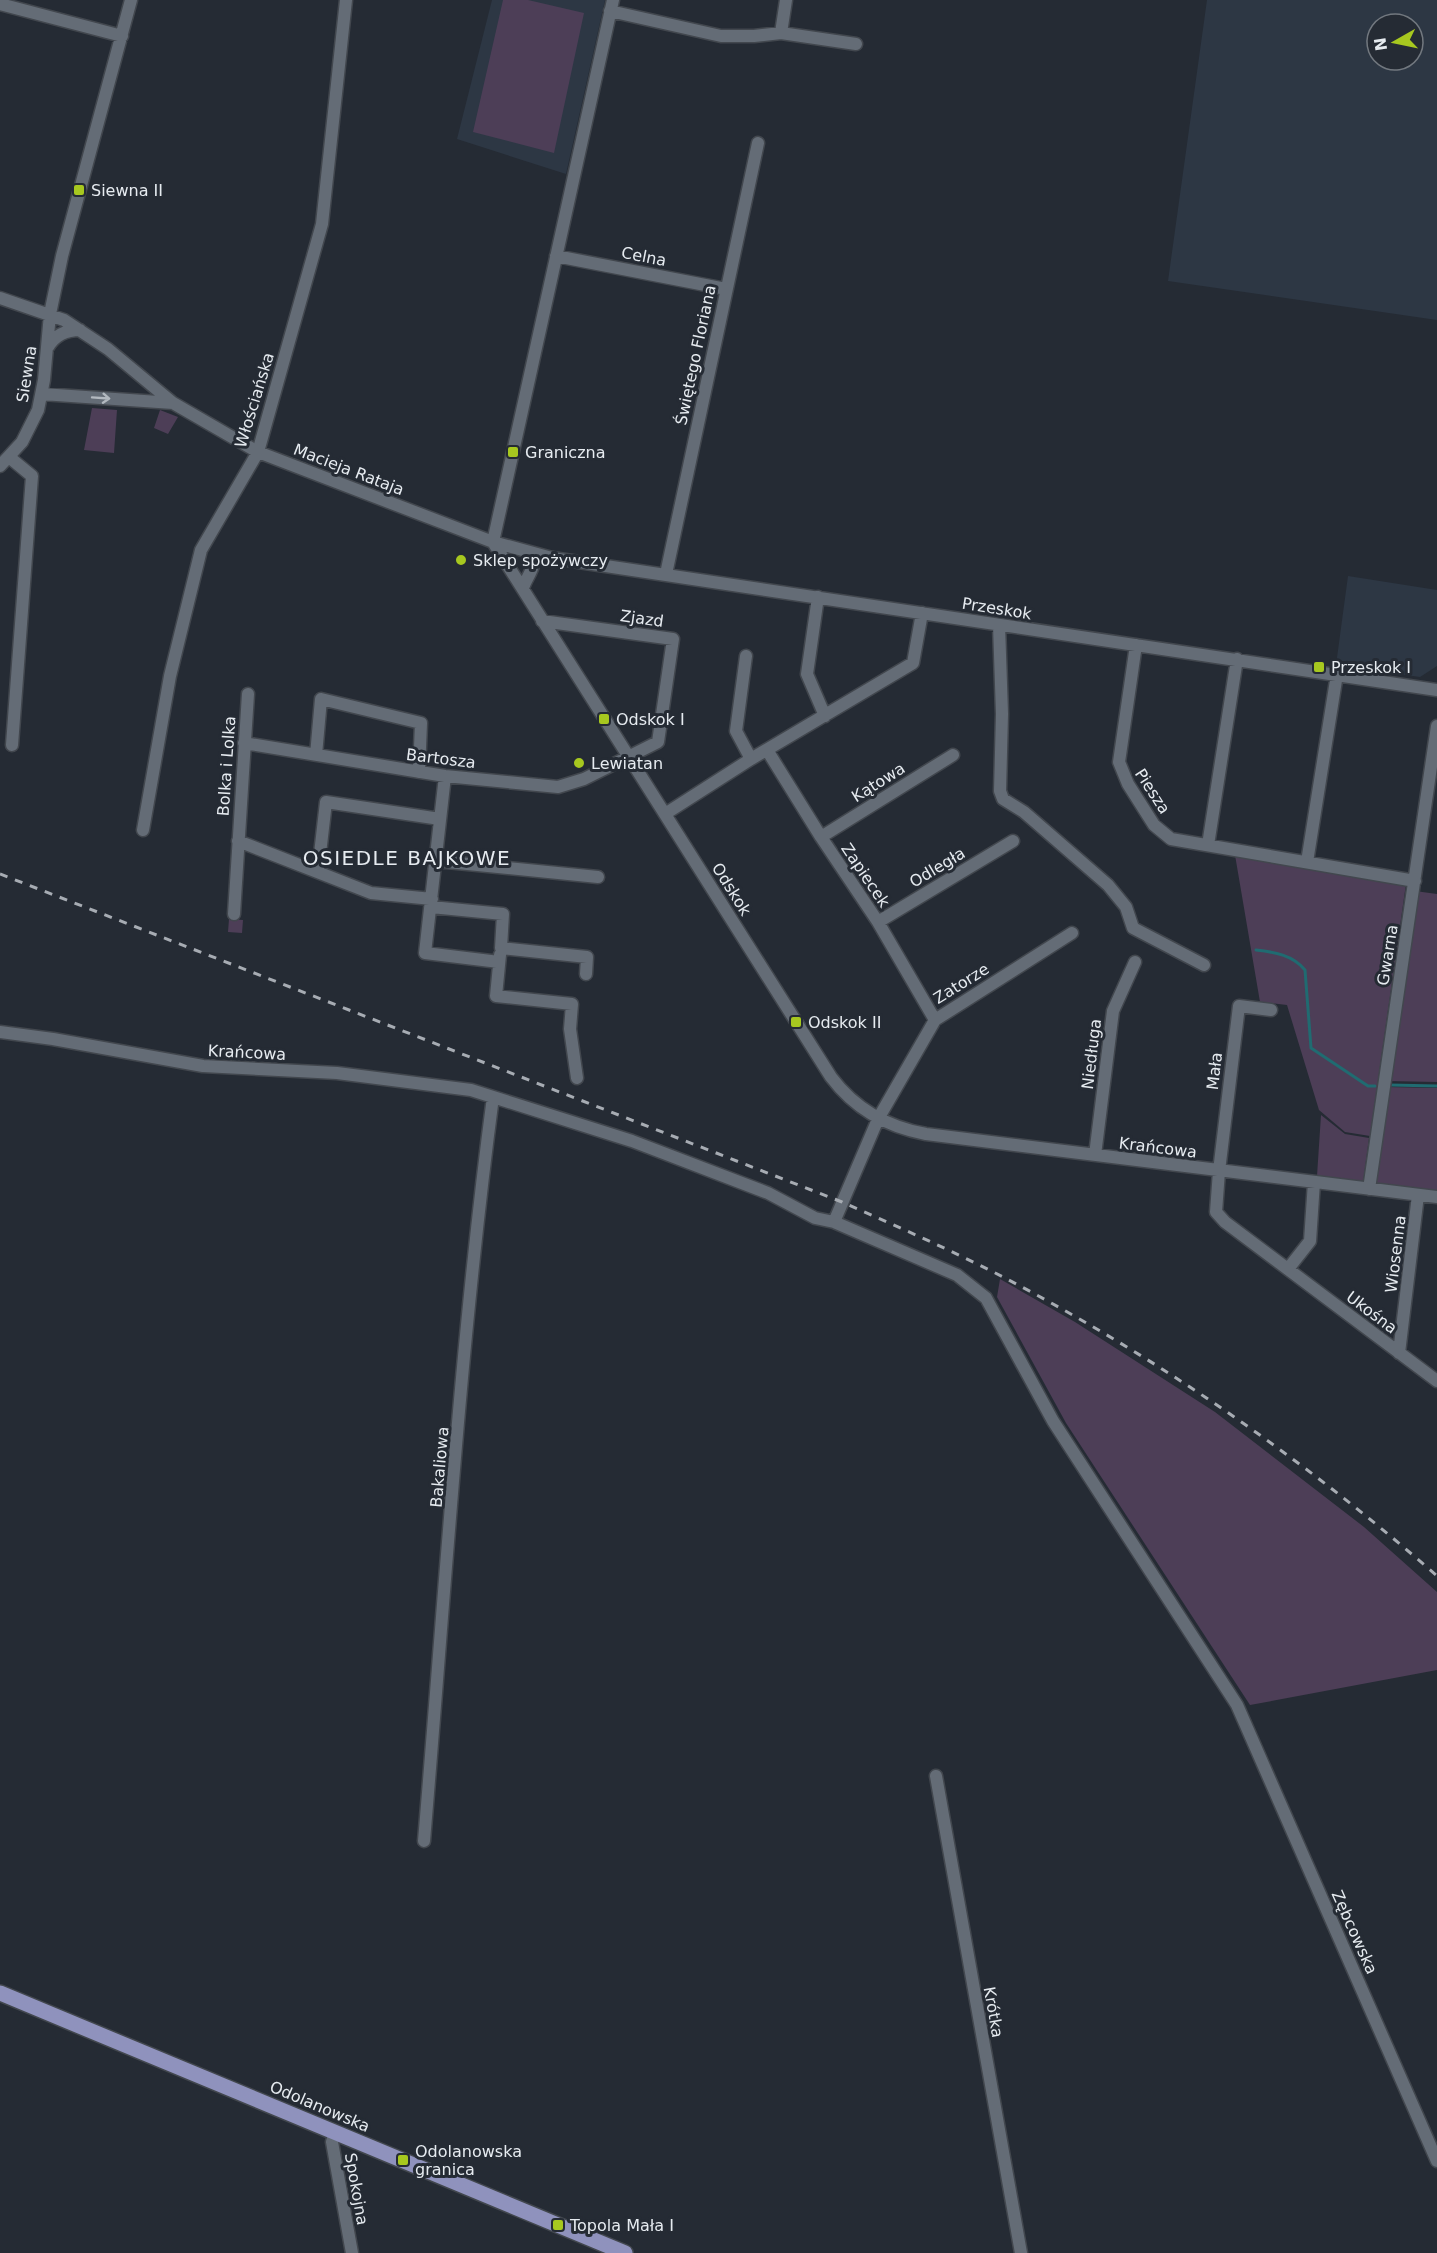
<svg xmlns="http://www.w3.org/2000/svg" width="1437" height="2253" font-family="'DejaVu Sans',sans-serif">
	<rect width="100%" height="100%" fill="#252b34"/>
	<!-- built -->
	<path fill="#2d3744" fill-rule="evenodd" d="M492,0h113l-39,174 -109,-35z
		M1207,0h230v320l-269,-39zM1377,24h36v36h-36z
		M1348,576l89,14v76l-17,11 -84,-12z"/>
	<!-- green -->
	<path fill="#4d3e57" d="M503,0h25l56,13 -30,140 -81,-21z
		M92,408l25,2 -3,43 -30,-3z
		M160,410l18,7 -10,17 -14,-6z
		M1235,855l171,29 -36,252 -25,-4 -26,-22 -32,-105 -27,-3z
		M1415,891l22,3v188l-50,-1z
		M229,919l14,1 -1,13 -14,-1z
		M1385,1087l52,1v105l-65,-9z
		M1321,1115l24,19 24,4 -6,45 -46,-7z
		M1000,1279l75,43 140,90 149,115 73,65v78l-187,35 -184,-282 -69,-126z"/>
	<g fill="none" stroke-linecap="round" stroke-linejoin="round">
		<!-- stream -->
		<path stroke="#206b71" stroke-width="3" d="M1256,950c18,2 37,5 49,20l6,78 57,38h7
			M1390,1085l47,1"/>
		<defs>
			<path id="minor" d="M0,4l122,32
				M610,11l111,25h33l27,-3 5,-33
				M781,33l75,11
				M556,256l170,33
				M0,298l64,22 44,29 65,54 85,49 235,90 59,16 885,132
				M48,347c7,-12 18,-17 32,-17
				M42,394l131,9
				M9,457l23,19 -20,269
				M0,466l22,-24 16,-32 6,-30 6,-66 12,-58 69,-256
				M493,542l338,535c24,32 56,50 95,57l511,63
				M493,542l120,-542
				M666,574l92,-431
				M523,588c4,-13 17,-24 6,-36
				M818,597l-11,77 18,42
				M999,625l3,89 -2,77 3,8 21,13 84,73 18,22 7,21 71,37
				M1136,645l-17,117 9,22 26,41 17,14 244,42
				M746,656l-10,75 15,28
				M244,743l201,33 113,11 26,-8 74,-37 15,-103 -131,-18
				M767,750l54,87 57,85 57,98
				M316,755l5,-56 100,24 -2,49
				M445,776l-20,177 74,9
				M665,814l86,-55 162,-96 9,-50
				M143,830l27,-154 31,-126 57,-98 64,-228 24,-224
				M821,837l132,-82
				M238,841l133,52 61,6
				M1208,845l29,-186
				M437,861l161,16
				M1307,862l30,-188
				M318,871l8,-69 114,17
				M431,907l72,7 -2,34 86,9 -1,17
				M234,914l14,-220
				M878,922l135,-81
				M500,955l-4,41 76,8 -2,25 7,49
				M1271,1010l-32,-4 -20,165 -3,41 9,10 212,159
				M0,1032l53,7 150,27 134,7 134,17 161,51 136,52 47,25 19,4 123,53 29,23 67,123 184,284 200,456
				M1095,1155l18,-144 22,-49
				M1369,1189l68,-463
				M834,1222l44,-103 57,-99 137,-87
				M1288,1269l22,-28 4,-59
				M1399,1353l19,-158
				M936,1776l85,477
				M424,1841c21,-248 36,-497 69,-744
				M335,2132l-3,10 20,111"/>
			<path id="major" d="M0,1993l625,260"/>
		</defs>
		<!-- minor casing -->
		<use href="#minor" stroke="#42474e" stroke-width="15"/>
		<!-- major casing -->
		<use href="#major" stroke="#42474e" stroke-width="18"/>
		<!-- minor -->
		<use href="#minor" stroke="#646c76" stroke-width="12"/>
		<!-- major -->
		<use href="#major" stroke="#8f92bd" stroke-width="15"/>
		<!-- rail -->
		<path stroke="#a7acb3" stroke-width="3" stroke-dasharray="8 8" stroke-linecap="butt" d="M0,874l842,328c54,24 109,48 161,75 157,82 301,182 434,299"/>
	</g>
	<!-- one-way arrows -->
	<defs><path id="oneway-shaft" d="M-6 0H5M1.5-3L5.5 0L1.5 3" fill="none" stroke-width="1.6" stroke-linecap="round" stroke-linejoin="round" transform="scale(1.5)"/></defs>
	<use stroke="#b2b8bf" href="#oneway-shaft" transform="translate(101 398) rotate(4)"/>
	<!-- markers -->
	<g fill="#a7c81f" stroke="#252b34" stroke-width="2">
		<rect x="73" y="184" width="12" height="12" rx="3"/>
		<rect x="507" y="446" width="12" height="12" rx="3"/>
		<circle cx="461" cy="560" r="6"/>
		<rect x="1313" y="661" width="12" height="12" rx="3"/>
		<rect x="598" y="713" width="12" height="12" rx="3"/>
		<circle cx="579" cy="763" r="6"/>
		<rect x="790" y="1016" width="12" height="12" rx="3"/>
		<rect x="397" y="2154" width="12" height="12" rx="3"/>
		<rect x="552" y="2219" width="12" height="12" rx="3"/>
	</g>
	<g text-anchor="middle" stroke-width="6" stroke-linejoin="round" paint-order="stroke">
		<!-- poi labels -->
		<g font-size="16" fill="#e6ebf0" stroke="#252b34" text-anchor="start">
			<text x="91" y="196">Siewna II</text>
			<text x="525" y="458">Graniczna</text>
			<text x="473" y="566">Sklep spożywczy</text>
			<text x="1331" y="673">Przeskok I</text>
			<text x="616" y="725">Odskok I</text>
			<text x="591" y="769">Lewiatan</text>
			<text x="808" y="1028">Odskok II</text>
			<text x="415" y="2157">Odolanowska<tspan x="415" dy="18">granica</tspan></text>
			<text x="570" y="2231">Topola Mała I</text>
		</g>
		<!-- street labels -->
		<g font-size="16" fill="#e6ebf0" stroke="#252b34">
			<text transform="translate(644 256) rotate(11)" y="6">Celna</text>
			<text transform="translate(695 355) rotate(-78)" y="6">Świętego Floriana</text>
			<text transform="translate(26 374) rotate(-81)" y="6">Siewna</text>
			<text transform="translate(254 400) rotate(-73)" y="6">Włościańska</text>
			<text transform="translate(349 469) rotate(21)" y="6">Macieja Rataja</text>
			<text transform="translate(997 608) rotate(9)" y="6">Przeskok</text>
			<text transform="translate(642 618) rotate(8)" y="6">Zjazd</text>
			<text transform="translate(441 758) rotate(7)" y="6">Bartosza</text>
			<text transform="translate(226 766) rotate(-86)" y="6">Bolka i Lolka</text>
			<text transform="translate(878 782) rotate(-32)" y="6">Kątowa</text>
			<text transform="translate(1153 791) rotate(57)" y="6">Piesza</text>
			<text transform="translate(937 867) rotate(-31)" y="6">Odległa</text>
			<text transform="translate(866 875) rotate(56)" y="6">Zapiecek</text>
			<text transform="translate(732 889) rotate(58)" y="6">Odskok</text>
			<text transform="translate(1387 955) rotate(-81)" y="6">Gwarna</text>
			<text transform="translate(961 983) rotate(-32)" y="6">Zatorze</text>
			<text transform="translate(247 1052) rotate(3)" y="6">Krańcowa</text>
			<text transform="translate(1091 1054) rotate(-83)" y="6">Niedługa</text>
			<text transform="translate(1214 1071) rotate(-83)" y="6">Mała</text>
			<text transform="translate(1158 1147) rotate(7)" y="6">Krańcowa</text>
			<text transform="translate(1395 1254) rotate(-83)" y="6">Wiosenna</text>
			<text transform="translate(1372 1312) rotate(37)" y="6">Ukośna</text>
			<text transform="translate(439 1467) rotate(-85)" y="6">Bakaliowa</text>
			<text transform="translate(1355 1932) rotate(66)" y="6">Zębcowska</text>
			<text transform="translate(994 2012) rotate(80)" y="6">Krótka</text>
			<text transform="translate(320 2106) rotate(23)" y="6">Odolanowska</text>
			<text transform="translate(357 2189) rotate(80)" y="6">Spokojna</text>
		</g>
		<!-- quarter labels -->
		<g font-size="20" letter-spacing="1.5" fill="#e6ebf0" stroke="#252b34">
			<text x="407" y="865">OSIEDLE BAJKOWE</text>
		</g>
	</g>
	<!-- north arrow -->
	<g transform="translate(1395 42) rotate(261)"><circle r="28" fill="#252b34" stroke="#72787f" stroke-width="1.5"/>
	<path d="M0-4.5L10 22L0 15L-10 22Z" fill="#a7c81f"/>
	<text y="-9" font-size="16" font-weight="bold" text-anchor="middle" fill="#e6ebf0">N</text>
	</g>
</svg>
